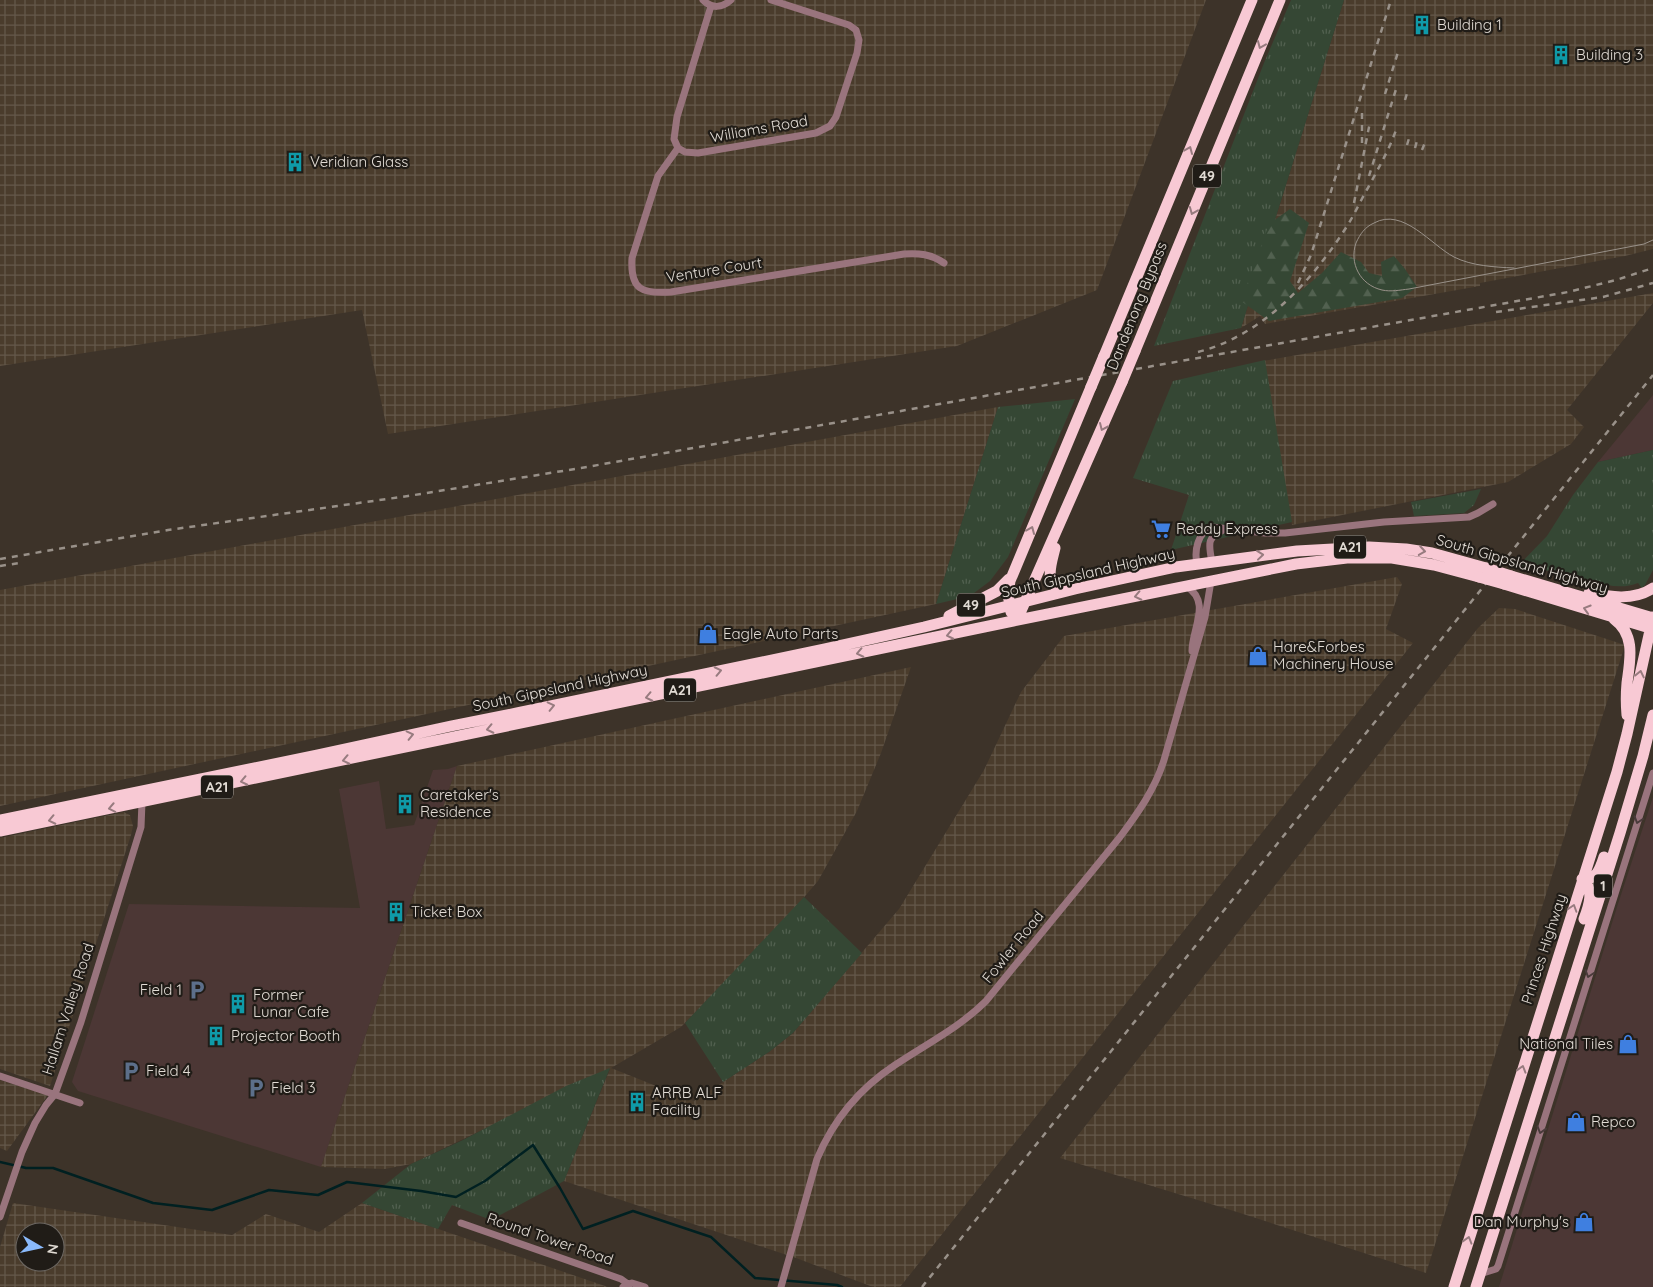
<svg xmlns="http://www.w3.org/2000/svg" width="1653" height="1287" font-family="Quicksand,sans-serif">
	<defs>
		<pattern id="industrial-grid" width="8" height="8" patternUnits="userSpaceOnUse" patternTransform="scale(1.25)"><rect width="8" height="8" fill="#4a3c2c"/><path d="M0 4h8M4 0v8" fill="none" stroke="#64584a"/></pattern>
		<pattern id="grass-tufts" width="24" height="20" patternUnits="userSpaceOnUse" patternTransform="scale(1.25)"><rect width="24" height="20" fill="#354734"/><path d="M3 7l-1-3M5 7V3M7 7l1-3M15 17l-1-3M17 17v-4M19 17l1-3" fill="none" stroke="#526150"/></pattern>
		<pattern id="forest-firs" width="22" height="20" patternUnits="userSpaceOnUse" patternTransform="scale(1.25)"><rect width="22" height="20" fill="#354734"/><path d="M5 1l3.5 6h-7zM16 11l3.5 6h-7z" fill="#526150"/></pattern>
	</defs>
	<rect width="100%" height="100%" fill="#3d3329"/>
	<!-- commercial -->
	<path fill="#4c3735" d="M1653,395v55l-55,12 42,-51z
		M457,766l-136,401 -243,-76 -6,-9 57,-178 231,4 -21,-119 40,-8 7,48 28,-4 19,-55 15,-1z
		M1653,797v490h-154l118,-380z"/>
	<!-- industrial -->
	<path fill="url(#industrial-grid)" fill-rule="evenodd" d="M0,0h1206l-109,290 -140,56 -569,88 -26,-124 -362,56z
		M1344,0h309v249l-28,7 -145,27v3l-215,38 -5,-8 -19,12z
		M1653,293v10l-86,107 17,17 -13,17 -63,38 -216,43 -29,-164z
		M998,407l-62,197 -936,202v-216z
		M1397,577l5,7 -16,45 27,14 -513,644h-27l-77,-29 -232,-77 46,-112 -199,95 -26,5 -64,-2 136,-401 454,-99 -30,86 -24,58 -39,70 -31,36 -106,110 -70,41 83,33 75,-49 24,-19 106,-124 85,-139 37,-78 43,-56z
		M1499,608l16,1 110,36 -199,628 -189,-61 -177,-54 418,-530z
		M124,812l6,3 3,11 -2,9 -81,251 -50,-17v-231z
		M0,1080l48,15 -41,56 -7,-3z
		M13,1203l219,32 34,-21 53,18 43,-29 246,84h-608v-40zM25,1232h30v30h-30z"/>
	<!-- grass -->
	<path fill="url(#grass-tufts)" d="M1291,0h53l-103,328 -87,18 110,-283z
		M1265,360l27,162 -121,28 18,-55 -56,-17 40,-97z
		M1075,399l-67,158 -18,24 -20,15 -34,8 62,-197z
		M1653,450v120l-8,15 -3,3 -4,-5c-24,10 -50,-5 -73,-10 -16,-3 -32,-3 -48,-6l30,-31 26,-41 25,-33z
		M1481,489l-7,16 -10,8 -50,3 -3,-14z
		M804,897l58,56 -69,80 -24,19 -46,30 -38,-59z
		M610,1068l-46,113 -73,39 -39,-15 -14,24 -76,-26 49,-39 52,-24 103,-54z"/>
	<!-- forest -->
	<path fill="url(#forest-firs)" d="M1290,209l19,14 -19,58 8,12 24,-20 19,-21 20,10 8,11 13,3 -1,-14 13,-6 11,13 12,18 -15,11 -133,23 -28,-20 28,-77z"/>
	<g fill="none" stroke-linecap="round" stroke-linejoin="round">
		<!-- stream -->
		<path stroke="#002021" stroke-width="2.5" d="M0,1162l26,6h27l100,35 59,7 57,-20 49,5 29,-13 74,9 35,6 29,-16 48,-36 27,43 23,41 50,-18 78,26 44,41 82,7 5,2"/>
		<!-- minor -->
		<path stroke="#99747d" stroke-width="7" d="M703,0c9,9 19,8 28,0
			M711,6l-34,111 -3,22 4,9 7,4 13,1 118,-20 14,-7 6,-9 21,-64 2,-13 -3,-10 -7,-5 -78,-25
			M678,148l-20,28 -26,82c-2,32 10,36 39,34l233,-38c15,-1 27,0 40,9
			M1212,562c-4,-19 -5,-26 14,-33
			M1197,564c-3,-14 1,-32 15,-37l53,6h20l99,-11 85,-5 9,-4 15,-9
			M1186,586c26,16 6,42 6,65
			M0,1076l80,27
			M0,1217l22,-65 13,-29 11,-18 9,-11 26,-72 60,-195 1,-25
			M461,1223l160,56 7,5
			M1480,1274l16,-5 2,-3 155,-493
			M623,1287l9,-4 13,4
			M781,1287l36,-128c16,-38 43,-71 78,-94 31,-21 64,-37 91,-64l134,-164c18,-24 35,-48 44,-77l41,-143 6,-36"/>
		<!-- trunk -->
		<path stroke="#f8c9d4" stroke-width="11" d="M1135,351l145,-351
			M1104,356l148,-356
			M1055,548c-4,17 -12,36 9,43
			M1511,576l142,42
			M1504,584l149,45
			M1589,593c21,4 45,8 64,-5
			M1011,612l-3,-18 2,-13 81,-194
			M949,616l48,-25 12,-12
			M1614,619c22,16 16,41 13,64 -1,11 -1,21 0,32
			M1017,620l105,-238
			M0,820l318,-65 133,-29 66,-13 308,-64 99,-22 151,-38 101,-22 121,-16 72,-4 37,2 26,4 54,15
			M0,831l1013,-210 283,-57 51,-6h45l42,7 45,12
			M1582,879c15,1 18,-10 22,-22
			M1582,879c13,10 7,27 2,40
			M1454,1287l163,-515 10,-38 26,-117
			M1476,1287l144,-454 23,-77 10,-41"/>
		<!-- tram -->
		<path stroke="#999189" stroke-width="1" d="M1514,268c-20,-1 -42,-2 -60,-11 -23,-12 -51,-50 -80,-34 -9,4 -14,11 -18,20 -7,20 4,42 26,47 9,2 18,0 27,-1l235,-45 9,-4"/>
		<!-- rail -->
		<path stroke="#999189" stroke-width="2.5" stroke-dasharray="6 6" stroke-linecap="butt" d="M1385,94l13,-42
			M1405,100l3,-10
			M1362,143v-35
			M1407,145l3,-10
			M1415,148l3,-11
			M1422,150l4,-10
			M1369,176l28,-90
			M1354,203l16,-81
			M1298,283l13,-28 80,-255
			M1496,312l107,-15 50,-14
			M1198,352c66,-17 116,-73 151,-129 7,-12 13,-25 20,-37 10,-19 20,-36 27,-56
			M0,559l168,-29 240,-34 173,-28 987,-176 48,-12 37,-12
			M0,566l20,-3
			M922,1287l731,-912"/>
		<!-- trunk-bridge -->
		<path stroke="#f8c9d4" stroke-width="11" d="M1122,382l13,-31
			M1091,387l13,-31
			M1486,568l25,8
			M1479,577l25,7"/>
	</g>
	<!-- one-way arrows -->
	<defs><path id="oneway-chevron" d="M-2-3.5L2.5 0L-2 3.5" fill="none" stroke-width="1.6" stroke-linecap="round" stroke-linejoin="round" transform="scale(1.25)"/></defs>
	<g stroke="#977b7f">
		<use href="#oneway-chevron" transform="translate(1261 45) rotate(113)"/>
		<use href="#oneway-chevron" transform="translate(1189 150) rotate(-67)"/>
		<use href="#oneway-chevron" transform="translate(1193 211) rotate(112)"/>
		<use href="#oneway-chevron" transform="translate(1103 427) rotate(114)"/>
		<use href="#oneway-chevron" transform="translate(1031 530) rotate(-67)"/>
		<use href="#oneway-chevron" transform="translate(1422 551) rotate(9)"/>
		<use href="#oneway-chevron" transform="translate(1260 555) rotate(-6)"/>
		<use href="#oneway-chevron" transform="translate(1138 596) rotate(168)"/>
		<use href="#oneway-chevron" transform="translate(1587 609) rotate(-163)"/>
		<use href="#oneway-chevron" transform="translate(950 635) rotate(168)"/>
		<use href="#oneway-chevron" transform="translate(860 653) rotate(168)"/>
		<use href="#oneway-chevron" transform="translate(718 671) rotate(-12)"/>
		<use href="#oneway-chevron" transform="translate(1640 674) rotate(-78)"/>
		<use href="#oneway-chevron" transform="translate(649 697) rotate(168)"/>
		<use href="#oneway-chevron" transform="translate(551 706) rotate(-13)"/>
		<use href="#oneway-chevron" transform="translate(490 729) rotate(168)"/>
		<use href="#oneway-chevron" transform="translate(410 735) rotate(-13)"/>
		<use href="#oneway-chevron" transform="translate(346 760) rotate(168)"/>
		<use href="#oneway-chevron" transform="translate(244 781) rotate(168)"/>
		<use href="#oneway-chevron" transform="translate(112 808) rotate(169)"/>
		<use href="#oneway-chevron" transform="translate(52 820) rotate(168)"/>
		<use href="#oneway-chevron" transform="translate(1573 908) rotate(-72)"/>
		<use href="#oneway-chevron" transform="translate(1522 1069) rotate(-73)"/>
		<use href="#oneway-chevron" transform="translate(1468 1240) rotate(-73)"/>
	</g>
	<g stroke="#4a3b3b">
		<use href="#oneway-chevron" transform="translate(1638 820) rotate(108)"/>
		<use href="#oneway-chevron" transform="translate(1589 974) rotate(108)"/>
		<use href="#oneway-chevron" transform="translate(1541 1130) rotate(107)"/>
	</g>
	<!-- icons -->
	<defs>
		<symbol id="building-bare" viewBox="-9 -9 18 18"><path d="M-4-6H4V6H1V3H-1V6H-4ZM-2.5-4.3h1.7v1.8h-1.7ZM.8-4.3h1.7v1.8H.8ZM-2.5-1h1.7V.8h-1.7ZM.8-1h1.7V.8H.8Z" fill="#0f9aa8" stroke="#201c17" stroke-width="2.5" paint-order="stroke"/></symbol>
		<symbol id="supermarket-bare" viewBox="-9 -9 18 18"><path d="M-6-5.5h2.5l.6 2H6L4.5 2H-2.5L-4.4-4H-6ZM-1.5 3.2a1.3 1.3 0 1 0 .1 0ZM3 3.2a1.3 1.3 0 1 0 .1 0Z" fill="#3f7fe0" stroke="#201c17" stroke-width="2.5" paint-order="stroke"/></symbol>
		<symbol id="shop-bare" viewBox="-9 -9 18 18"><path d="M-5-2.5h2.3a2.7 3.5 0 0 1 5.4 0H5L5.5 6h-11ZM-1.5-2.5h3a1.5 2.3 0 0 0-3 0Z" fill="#3f7fe0" stroke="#201c17" stroke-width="2.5" paint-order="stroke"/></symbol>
		<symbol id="parking-bare" viewBox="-9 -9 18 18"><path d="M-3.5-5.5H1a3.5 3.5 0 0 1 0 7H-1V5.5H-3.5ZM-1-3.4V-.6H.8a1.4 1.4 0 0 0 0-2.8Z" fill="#5c6f8a" stroke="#201c17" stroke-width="2.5" paint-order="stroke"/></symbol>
	</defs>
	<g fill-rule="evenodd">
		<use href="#building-bare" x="1408" y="11" width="28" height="28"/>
		<use href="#building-bare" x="1547" y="41" width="28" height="28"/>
		<use href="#building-bare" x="281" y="148" width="28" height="28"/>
		<use href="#supermarket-bare" x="1147" y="515" width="28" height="28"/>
		<use href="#shop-bare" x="694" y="620" width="28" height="28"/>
		<use href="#shop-bare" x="1244" y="642" width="28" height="28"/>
		<use href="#building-bare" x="391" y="790" width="28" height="28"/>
		<use href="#building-bare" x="382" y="898" width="28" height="28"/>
		<use href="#parking-bare" x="183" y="976" width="28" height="28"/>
		<use href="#building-bare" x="224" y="990" width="28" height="28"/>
		<use href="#building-bare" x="202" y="1022" width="28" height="28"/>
		<use href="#shop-bare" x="1614" y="1030" width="28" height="28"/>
		<use href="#parking-bare" x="117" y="1057" width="28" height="28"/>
		<use href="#parking-bare" x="242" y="1074" width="28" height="28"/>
		<use href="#building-bare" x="623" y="1088" width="28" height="28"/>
		<use href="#shop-bare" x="1562" y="1108" width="28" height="28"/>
		<use href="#shop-bare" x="1570" y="1208" width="28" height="28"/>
	</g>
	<g text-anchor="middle" stroke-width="4.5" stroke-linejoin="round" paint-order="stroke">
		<!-- shield labels -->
		<g fill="#201c17" stroke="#a7a29b" stroke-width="1">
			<rect x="1193" y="164.5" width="28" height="23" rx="4"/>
			<rect x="1334" y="535.5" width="32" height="23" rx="4"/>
			<rect x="957" y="593.5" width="28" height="23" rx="4"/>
			<rect x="664" y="678.5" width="32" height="23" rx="4"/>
			<rect x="201" y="775.5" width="32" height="23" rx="4"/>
			<rect x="1594" y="874.5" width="18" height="23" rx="4"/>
		</g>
		<g font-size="14" font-weight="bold" fill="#e1dbd4">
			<text x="1207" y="181">49</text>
			<text x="1350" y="552">A21</text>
			<text x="971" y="610">49</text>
			<text x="680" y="695">A21</text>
			<text x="217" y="792">A21</text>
			<text x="1603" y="891">1</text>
		</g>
		<!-- poi labels -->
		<g font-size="15" fill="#e1dbd4" stroke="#201c17" text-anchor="start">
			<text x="1437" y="30">Building 1</text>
			<text x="1576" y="60">Building 3</text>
			<text x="310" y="167">Veridian Glass</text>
			<text x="1176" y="534">Reddy Express</text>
			<text x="723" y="639">Eagle Auto Parts</text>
			<text x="1273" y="652">Hare&amp;Forbes<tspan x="1273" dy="17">Machinery House</tspan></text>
			<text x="420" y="800">Caretaker's<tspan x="420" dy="17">Residence</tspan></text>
			<text x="411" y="917">Ticket Box</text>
			<text x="182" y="995" text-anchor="end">Field 1</text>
			<text x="253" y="1000">Former<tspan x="253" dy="17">Lunar Cafe</tspan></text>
			<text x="231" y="1041">Projector Booth</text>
			<text x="1613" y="1049" text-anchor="end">National Tiles</text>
			<text x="146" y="1076">Field 4</text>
			<text x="271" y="1093">Field 3</text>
			<text x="652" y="1098">ARRB ALF<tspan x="652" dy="17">Facility</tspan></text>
			<text x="1591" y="1127">Repco</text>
			<text x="1569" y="1227" text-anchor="end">Dan Murphy's</text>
		</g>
		<!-- street labels -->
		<g font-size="15" fill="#e1dbd4" stroke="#201c17">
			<text transform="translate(759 129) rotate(-10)" y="5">Williams Road</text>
			<text transform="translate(714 270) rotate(-9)" y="5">Venture Court</text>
			<text transform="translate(1137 306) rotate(-68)" y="5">Dandenong Bypass</text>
			<text transform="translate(1522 564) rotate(16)" y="5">South Gippsland Highway</text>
			<text transform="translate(1088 573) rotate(-13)" y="5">South Gippsland Highway</text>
			<text transform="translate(560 688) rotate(-12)" y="5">South Gippsland Highway</text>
			<text transform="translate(1013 947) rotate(-51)" y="5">Fowler Road</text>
			<text transform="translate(1544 949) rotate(-72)" y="5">Princes Highway</text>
			<text transform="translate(68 1009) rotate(-72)" y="5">Hallam Valley Road</text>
			<text transform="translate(550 1239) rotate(19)" y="5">Round Tower Road</text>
		</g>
	</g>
	<!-- north arrow -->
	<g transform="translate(40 1247) rotate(99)"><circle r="24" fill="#201c17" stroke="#6d6863"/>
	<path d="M0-4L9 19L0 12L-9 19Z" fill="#8abafc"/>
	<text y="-8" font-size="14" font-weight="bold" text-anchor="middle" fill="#e1dbd4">N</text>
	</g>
</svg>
